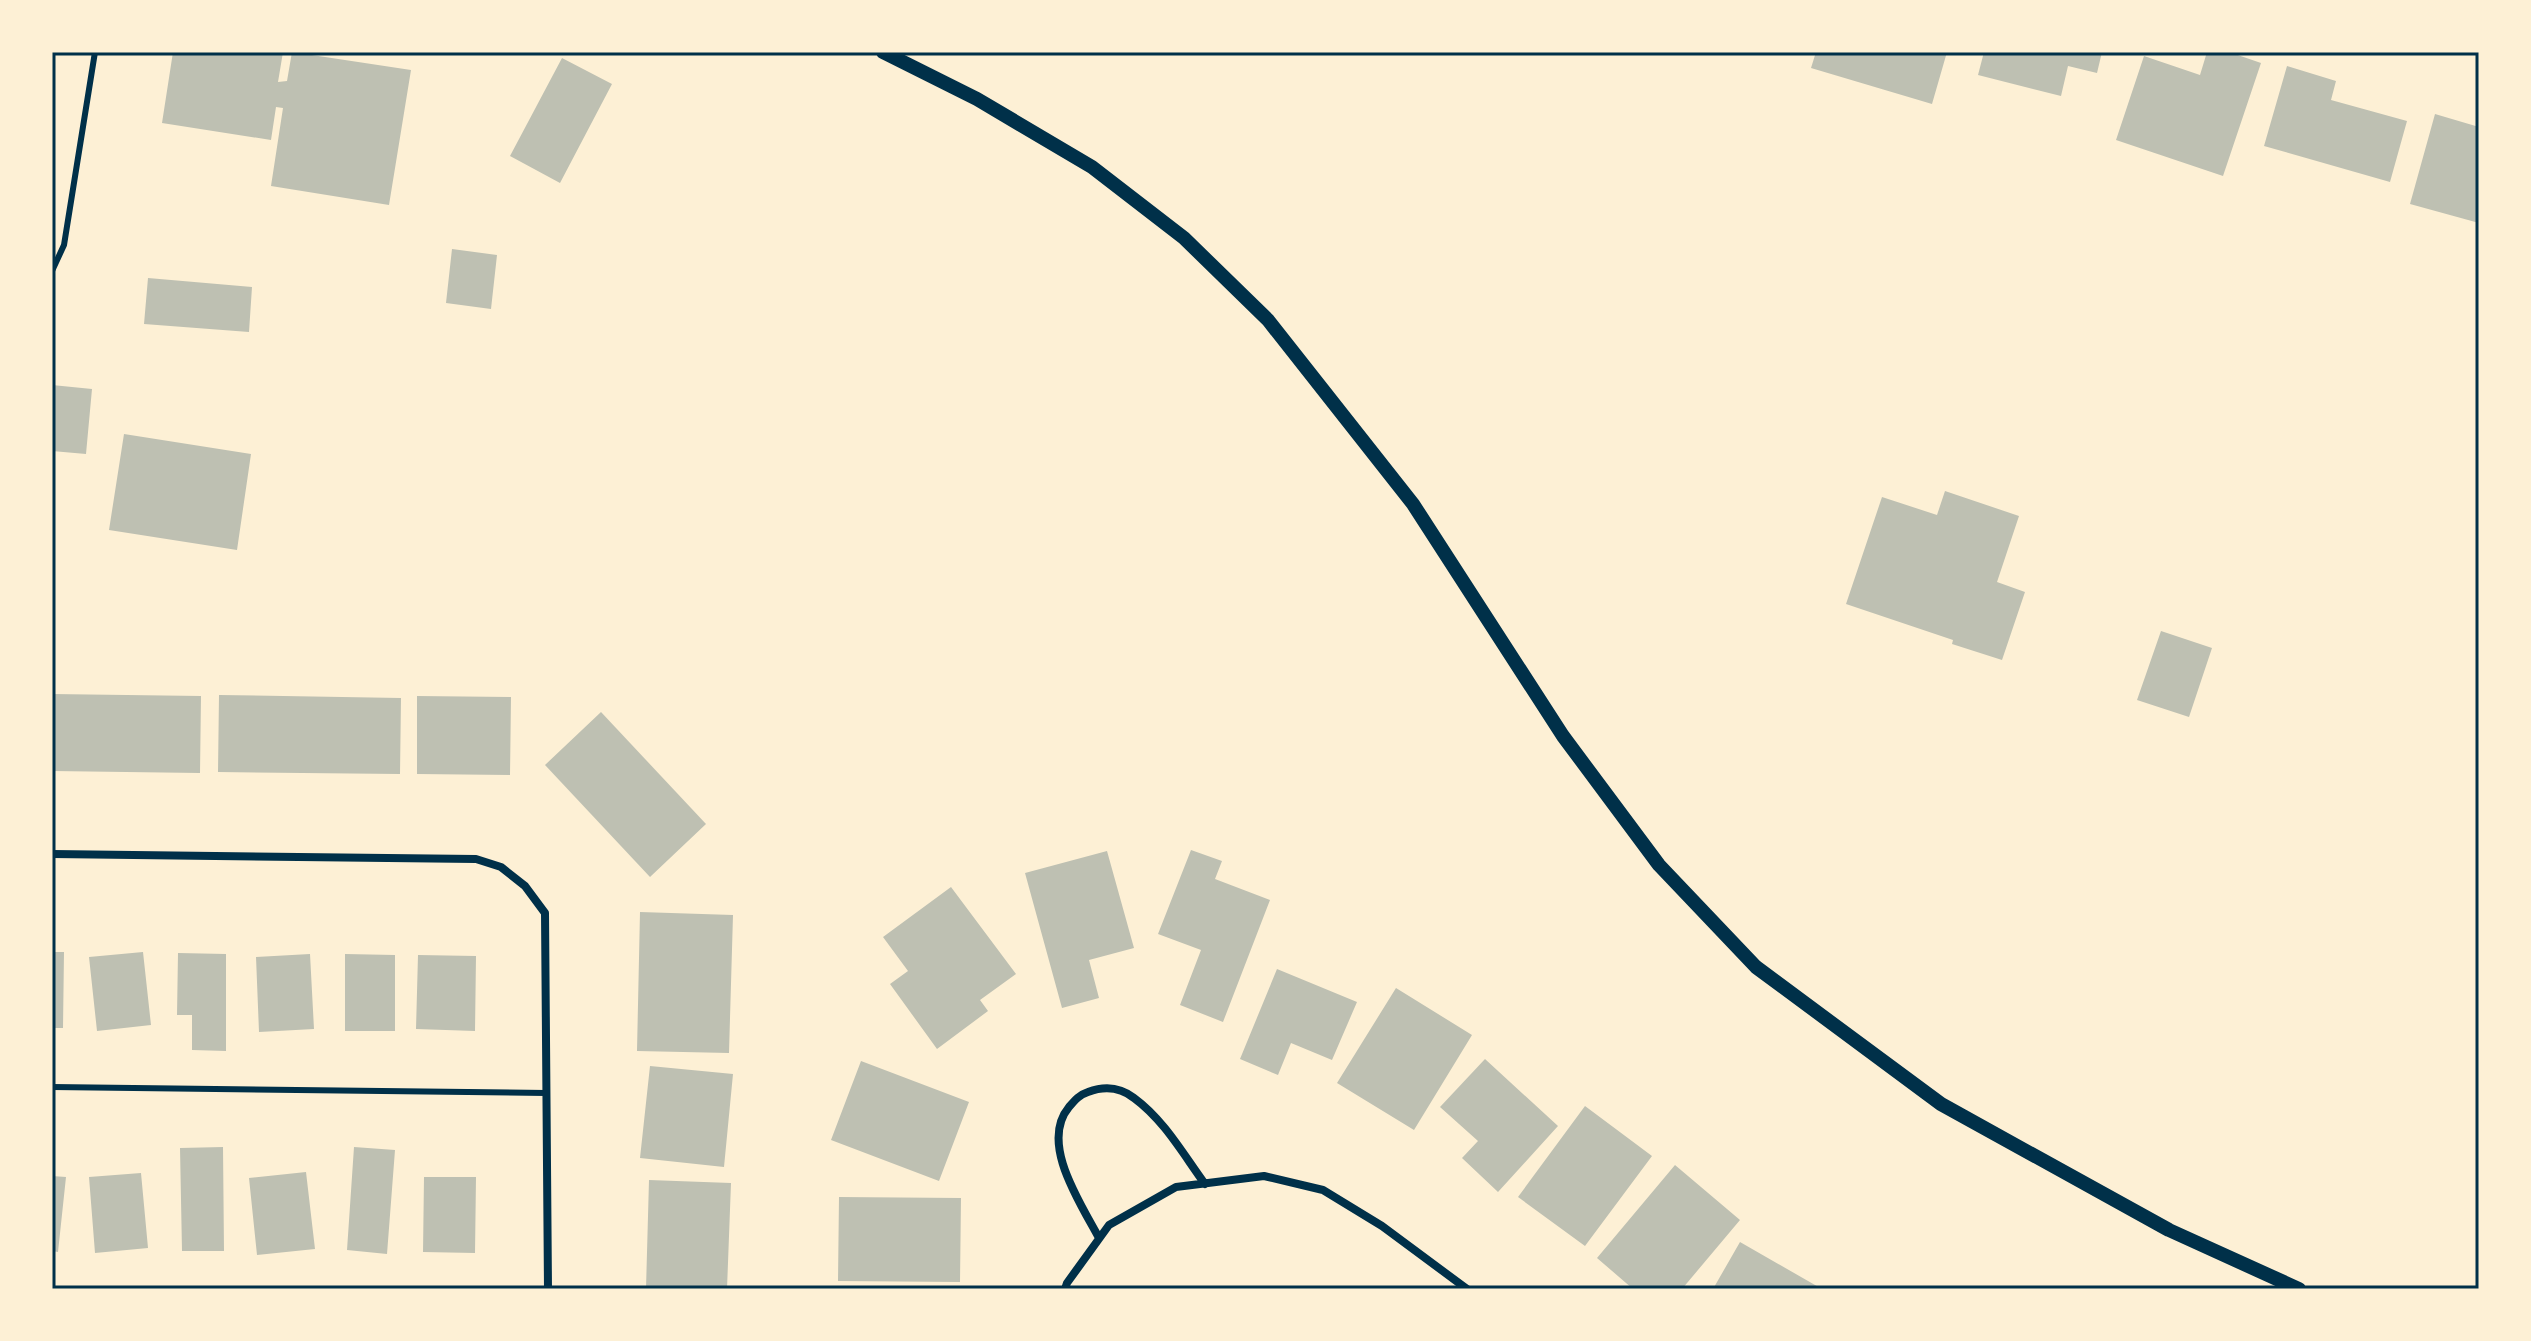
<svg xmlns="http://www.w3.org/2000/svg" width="2531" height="1341" font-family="Karla,sans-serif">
	<rect width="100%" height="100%" fill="#fdf0d5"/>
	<!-- building -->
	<path fill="#bec0b2" d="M173,52h110l-5,30 9,-1 5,-29 119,18 -22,135 -118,-19 12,-78 -7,-1 -5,33 -109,-17z
		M1816,52h131l-15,52 -121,-36z
		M1984,52h118l-5,21 -29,-7 -7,30 -83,-21z
		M2207,52h22l32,11 -38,113 -107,-36 28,-84 56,19z
		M562,58l50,26 -52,99 -50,-27z
		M2287,66l49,15 -5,19 76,21 -17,61 -126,-36z
		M2435,114l44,13v96l-69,-19z
		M452,249l45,6 -6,54 -45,-6z
		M148,278l104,9 -3,45 -105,-8z
		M52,385l40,4 -6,65 -34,-3z
		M124,434l127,20 -14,96 -128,-20z
		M1945,491l74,25 -22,66 28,10 -23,68 -50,-16 1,-4 -107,-36 36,-107 55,18z
		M2161,631l51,17 -23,69 -52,-17z
		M52,694l149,2 -1,77 -148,-2z
		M219,695l182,3 -1,76 -182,-2z
		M417,696l94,1 -1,78 -93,-1z
		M601,712l105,112 -56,53 -105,-112z
		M1191,850l31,11 -7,18 55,21 -47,122 -43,-17 21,-55 -43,-16z
		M1107,851l27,97 -45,12 10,38 -37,10 -37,-135z
		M951,887l65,87 -36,26 8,11 -51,38 -47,-65 18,-13 -25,-34z
		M640,912l93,3 -4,138 -92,-2z
		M52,952h12l-1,76h-11z
		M143,952l8,73 -54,6 -8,-74z
		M178,953l48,1v97l-34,-1v-35h-15z
		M310,954l4,75 -55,3 -3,-75z
		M345,954l50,1v76h-50z
		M418,955l58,1 -1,75 -59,-2z
		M1277,969l80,33 -25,58 -41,-17 -13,32 -38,-16z
		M1396,988l76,47 -58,95 -77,-47z
		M1485,1059l73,67 -60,66 -36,-34 16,-17 -38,-34z
		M861,1061l108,41 -30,79 -108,-41z
		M650,1066l83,8 -9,93 -84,-9z
		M1585,1106l67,50 -67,90 -67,-49z
		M223,1147l1,104h-42l-2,-103z
		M354,1147l41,3 -8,104 -40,-4z
		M1675,1165l65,55 -58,69h-49l-36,-31z
		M306,1172l9,77 -58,6 -8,-77z
		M141,1173l7,75 -53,5 -6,-76z
		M52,1176l14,1 -8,75 -6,-1z
		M424,1177h52l-1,76 -52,-1z
		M649,1180l82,3 -4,106h-81z
		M839,1197l122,1 -1,84 -122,-1z
		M1740,1242l82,47h-109z"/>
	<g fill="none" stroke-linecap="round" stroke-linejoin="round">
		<!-- service -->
		<path stroke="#003049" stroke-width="6" d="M52,271l12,-26 31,-193
			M52,1087l494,6"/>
		<!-- minor -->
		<path stroke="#003049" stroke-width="8" d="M52,854l424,5 25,8 24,19 20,27 3,376
			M1099,1238c-18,-34 -60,-95 -30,-131 6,-7 10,-12 19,-15 16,-6 32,-5 46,6 30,22 49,56 71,86
			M1065,1289l2,-6 42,-58 67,-38 88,-11 59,14 59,36 85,63"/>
		<!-- tertiary -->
		<path stroke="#003049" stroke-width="14" d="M883,52l94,47 115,68 92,71 84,82 145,184 150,232 96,129 97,102 185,137 228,126 130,59"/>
	</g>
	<!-- border -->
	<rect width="2531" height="1341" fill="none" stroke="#fdf0d5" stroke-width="108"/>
	<rect x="54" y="54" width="2423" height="1233" fill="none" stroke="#003049" stroke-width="3"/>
</svg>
